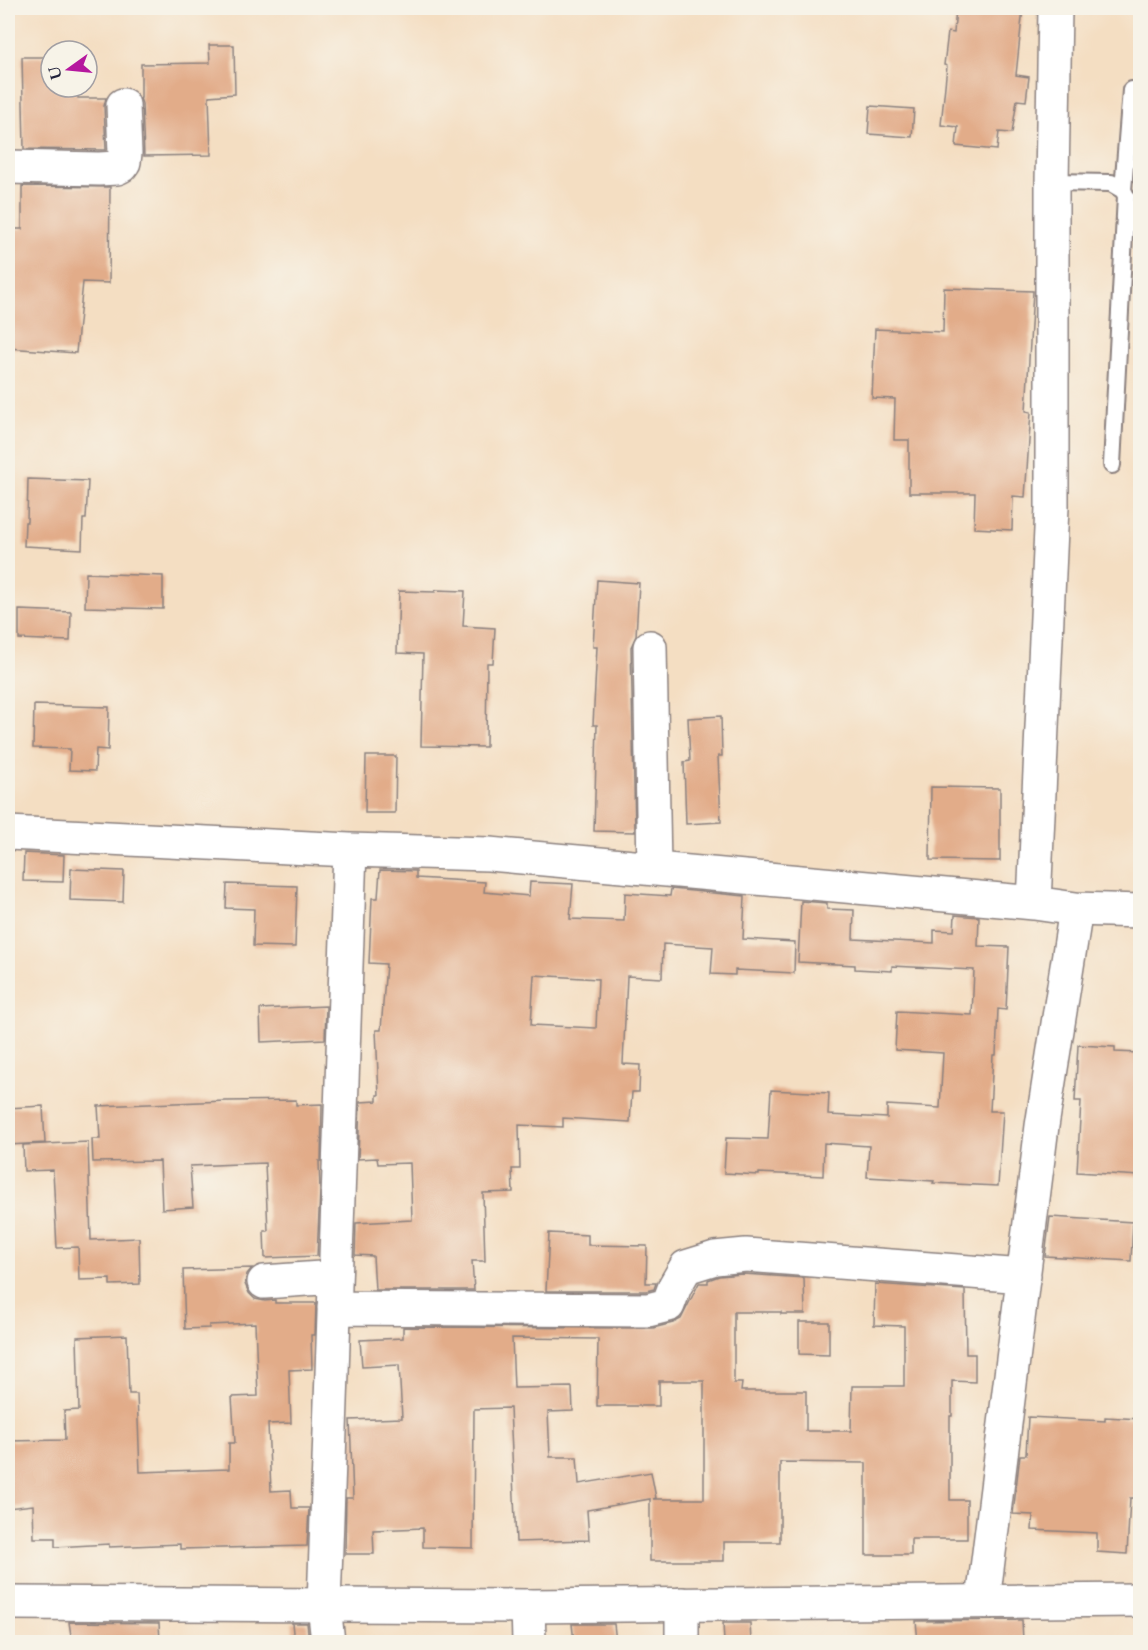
<svg xmlns="http://www.w3.org/2000/svg" width="1148" height="1650" font-family="Cardo,serif">
	<rect width="100%" height="100%" fill="#f7f3e8"/>
	<filter id="ink" filterUnits="userSpaceOnUse"><feTurbulence type="fractalNoise" baseFrequency=".0167" numOctaves="2"/><feDisplacementMap in="SourceGraphic" scale="12" xChannelSelector="R" yChannelSelector="G"/><feConvolveMatrix kernelMatrix="1 2 1 2 8 2 1 2 1" color-interpolation-filters="sRGB"/></filter>
	<filter id="wash" filterUnits="userSpaceOnUse"><feTurbulence type="fractalNoise" baseFrequency=".008" numOctaves="4" result="noise"/><feDisplacementMap in="SourceGraphic" scale="24" xChannelSelector="R" yChannelSelector="G"/><feGaussianBlur stdDeviation="1.35" result="paint"/><feColorMatrix in="noise" values="0 0 0 0 0 0 0 0 0 0 0 0 0 0 0 0 0 1.4 0 .05"/><feComposite in="paint" operator="in"/></filter>
	<g filter="url(#wash)">
		<rect width="100%" height="100%" fill="#f4dec2"/>
		<g id="blocks">
			<!-- building -->
			<path fill="#e2ac89" fill-rule="evenodd" d="M956,8h67l-7,67 13,2 -3,24 -9,-1 -5,33 -13,-1 -2,18 -41,-4 2,-19 -17,-2 6,-59 -3,-1 4,-33 6,1z
				M209,45h25l1,49 -26,2 2,59 -67,1 -2,-52 -2,-6h1v-34l69,-1z
				M22,57h29v30h25l2,11h28l-2,8 2,44 -82,-1z
				M870,106l44,3 -2,28 -44,-3z
				M22,186l88,1 -1,96 -26,-1 -7,71 -68,-5 3,-62h-3v-57h14z
				M944,288l89,3 -7,120 5,1 -6,85 -12,-1 -1,34 -38,-2 1,-35h-66v-53h-15l1,-41 -23,-1 3,-69 68,3z
				M28,479l60,2 -2,38h-3l-1,30 -58,-3 1,-24h2z
				M86,573l77,3v33l-78,-2z
				M597,580l42,3 -3,53 -5,11 4,185 -41,-1 3,-106h-4l4,-78h-4z
				M435,590l30,1 -2,35 32,2 -2,35h-6l-1,84 -65,-1 2,-92 -26,-1 2,-62 36,1z
				M19,610l52,2 -1,29 -51,-2z
				M34,705l75,2 -1,43 -12,-1 -1,22 -26,-1 1,-21 -37,-1z
				M721,716l1,40h-4l3,66 -35,2 -2,-62 6,-1 -2,-43z
				M366,756h30l-1,57h-30z
				M931,787l69,1v73l-70,-1z
				M24,853l40,2 -1,27 -40,-1z
				M71,869l53,2 -1,31 -53,-2z
				M380,870l36,1v7l69,4 -1,10 45,4 1,-14 43,2 -3,35 54,2 1,-28 45,3 1,-7 74,7 -2,43 52,3 -1,31 -59,-3v5l-24,-1 2,-27 -50,-3 -1,34 -35,-2 -4,88 17,1 -1,27h-7l-2,30 -67,-4v9l-44,-2 1,44h-8l1,23 -30,1 2,68h-13l2,29h-99l-2,-34 -18,-1 1,-32 56,-3 -2,-57 -32,1 -1,-6 -19,1 2,-57 17,-1v-6h2l-3,-65h5l5,-66 -17,-1 3,-65h6zM534,975l64,4 -2,49 -65,-3z
				M227,884l70,2 -2,61 -42,-1 1,-37 -28,-1z
				M801,901l26,2v6l27,1 -1,29 81,4v-13l20,1 1,-16 24,2 -1,29 31,1 -3,63 -8,-1 -2,46h-3l-3,56h13l-5,75 -65,-3 1,-2 -67,-4 2,-31 -45,-3 -1,33 -64,-3v2l-35,-2 2,-35 42,1 3,-49 58,3 -1,22 59,3v-13l53,3 3,-55 -48,-3 2,-39 75,4 2,-45 -82,-4v5l-37,-2v-4l-57,-3z
				M326,1006l-1,33 -64,3 -1,-33z
				M1078,1045l37,2v5l25,1v123l-63,-4 4,-71h-6z
				M296,1100v5l26,-1 -1,57h-2l1,29 -3,66 -52,2 -1,-27h4l-3,-68 -75,3 3,41 -31,2 -2,-48 -67,1 -1,-23h8l-2,-33 128,-5z
				M43,1106l2,37 -37,2v-37z
				M88,1142l3,98 48,-2 1,46 -30,1v-6l-31,1 -1,-33 -21,1 -4,-78 -29,1 -1,-26z
				M1050,1217l83,5 -2,39 -86,-5z
				M549,1233l39,2v10l59,1 -1,37h10l-2,6 -8,2h-100z
				M252,1268l-5,6 -2,10 4,9 6,6 10,2 10,-1v3h41l-1,32h-4l1,34 -23,1 2,53 -23,1 3,67 20,-1 1,18h17l-2,38 -127,3v-5l-71,3v-3l-54,3v-9h-21l-1,-33 -25,3v-67l57,-1 -1,-29 15,-1 -2,-73 50,-2 2,59h8l3,78 89,-3v-26h6l-3,-46 26,-1 -3,-73 -46,2v3l-24,1 -2,-59z
				M743,1274l61,4 1,36h-24v-2h-47v71h8l-1,8h65v40h45l1,-45h52v-60l-30,-1 1,-41 90,6 1,64h9v28l-23,-1v35h-2v84h17v39h-56v16h-45v-92l-86,-1v80h-56v19h-74v-62l-63,11 2,30 -73,2 -6,-134 -36,1 -1,139 -50,-1v-19l-50,2 1,24h-29l1,-56h7l-3,-78 52,-2 -3,-53 -37,2 -2,-27 43,-2v-11l250,1 20,-5 8,-4 18,-36h9v-3l11,-4zM512,1338l86,1 -1,67h62v-25h45v118h-51l3,-1 -5,-26 -72,12 -2,-27h-27l-2,-45 25,-1 -1,-24 -58,1z
				M799,1322h30v33l-30,-1z
				M1028,1417l77,4v-4l35,2v79h-10l-3,56 -30,-2v-19l-65,-3 1,-15 -20,-1 7,-59h6z
				M1022,1620l1,22h-105l-2,-21z
				M69,1622l90,1 1,19h-88z
				M292,1623h15l2,19h-15z
				M723,1623h27l1,19h-27z
				M572,1624h42l2,18h-42z"/>
		</g>
	</g>
	<g filter="url(#ink)">
		<use href="#blocks" fill-opacity="0" stroke="#8b807e" stroke-width="1.5"/>
		<g fill="none" stroke-linecap="round" stroke-linejoin="round">
			<defs>
				<path id="lane" d="M1052,182l59,1 12,7 3,6 -14,269
					M1123,190l8,-100"/>
				<path id="street" d="M8,167l91,2 18,-1 4,-2 3,-4 1,-9 -2,-48
					M650,647l4,221
					M8,833l342,17 139,4 545,49 42,6 -34,217 -59,475
					M1034,903l18,-396v-325l3,-174
					M1076,909l64,2
					M264,1282l71,-5
					M334,1308l314,2 20,-5 7,-19 11,-19 29,-9 31,-3 278,21
					M682,1604v38
					M528,1606l1,36
					M328,1642l-4,-37 26,-755"/>
				<path id="secondary" d="M8,1603l520,3 612,-6"/>
			</defs>
			<!-- lane casing -->
			<use href="#lane" stroke="#8b807e" stroke-width="20"/>
			<!-- street casing -->
			<use href="#street" stroke="#8b807e" stroke-width="36"/>
			<!-- secondary casing -->
			<use href="#secondary" stroke="#8b807e" stroke-width="36"/>
			<!-- lane -->
			<use href="#lane" stroke="#fff" stroke-width="16"/>
			<!-- street -->
			<use href="#street" stroke="#fff" stroke-width="33"/>
			<!-- secondary -->
			<use href="#secondary" stroke="#fff" stroke-width="33"/>
		</g>
	</g>
	<!-- margin -->
	<rect width="1148" height="1650" fill="none" stroke="#f7f3e8" stroke-width="30"/>
	<!-- north arrow -->
	<g transform="translate(69 69) rotate(255)"><circle r="28" fill="#f7f3e8" stroke="#a29fa3" stroke-width="1.5"/>
	<path d="M0-4.5L10 22L0 15L-10 22Z" fill="#b5179e"/>
	<text y="-9" font-size="16" font-weight="bold" text-anchor="middle" fill="#22223b">U</text>
	</g>
</svg>
